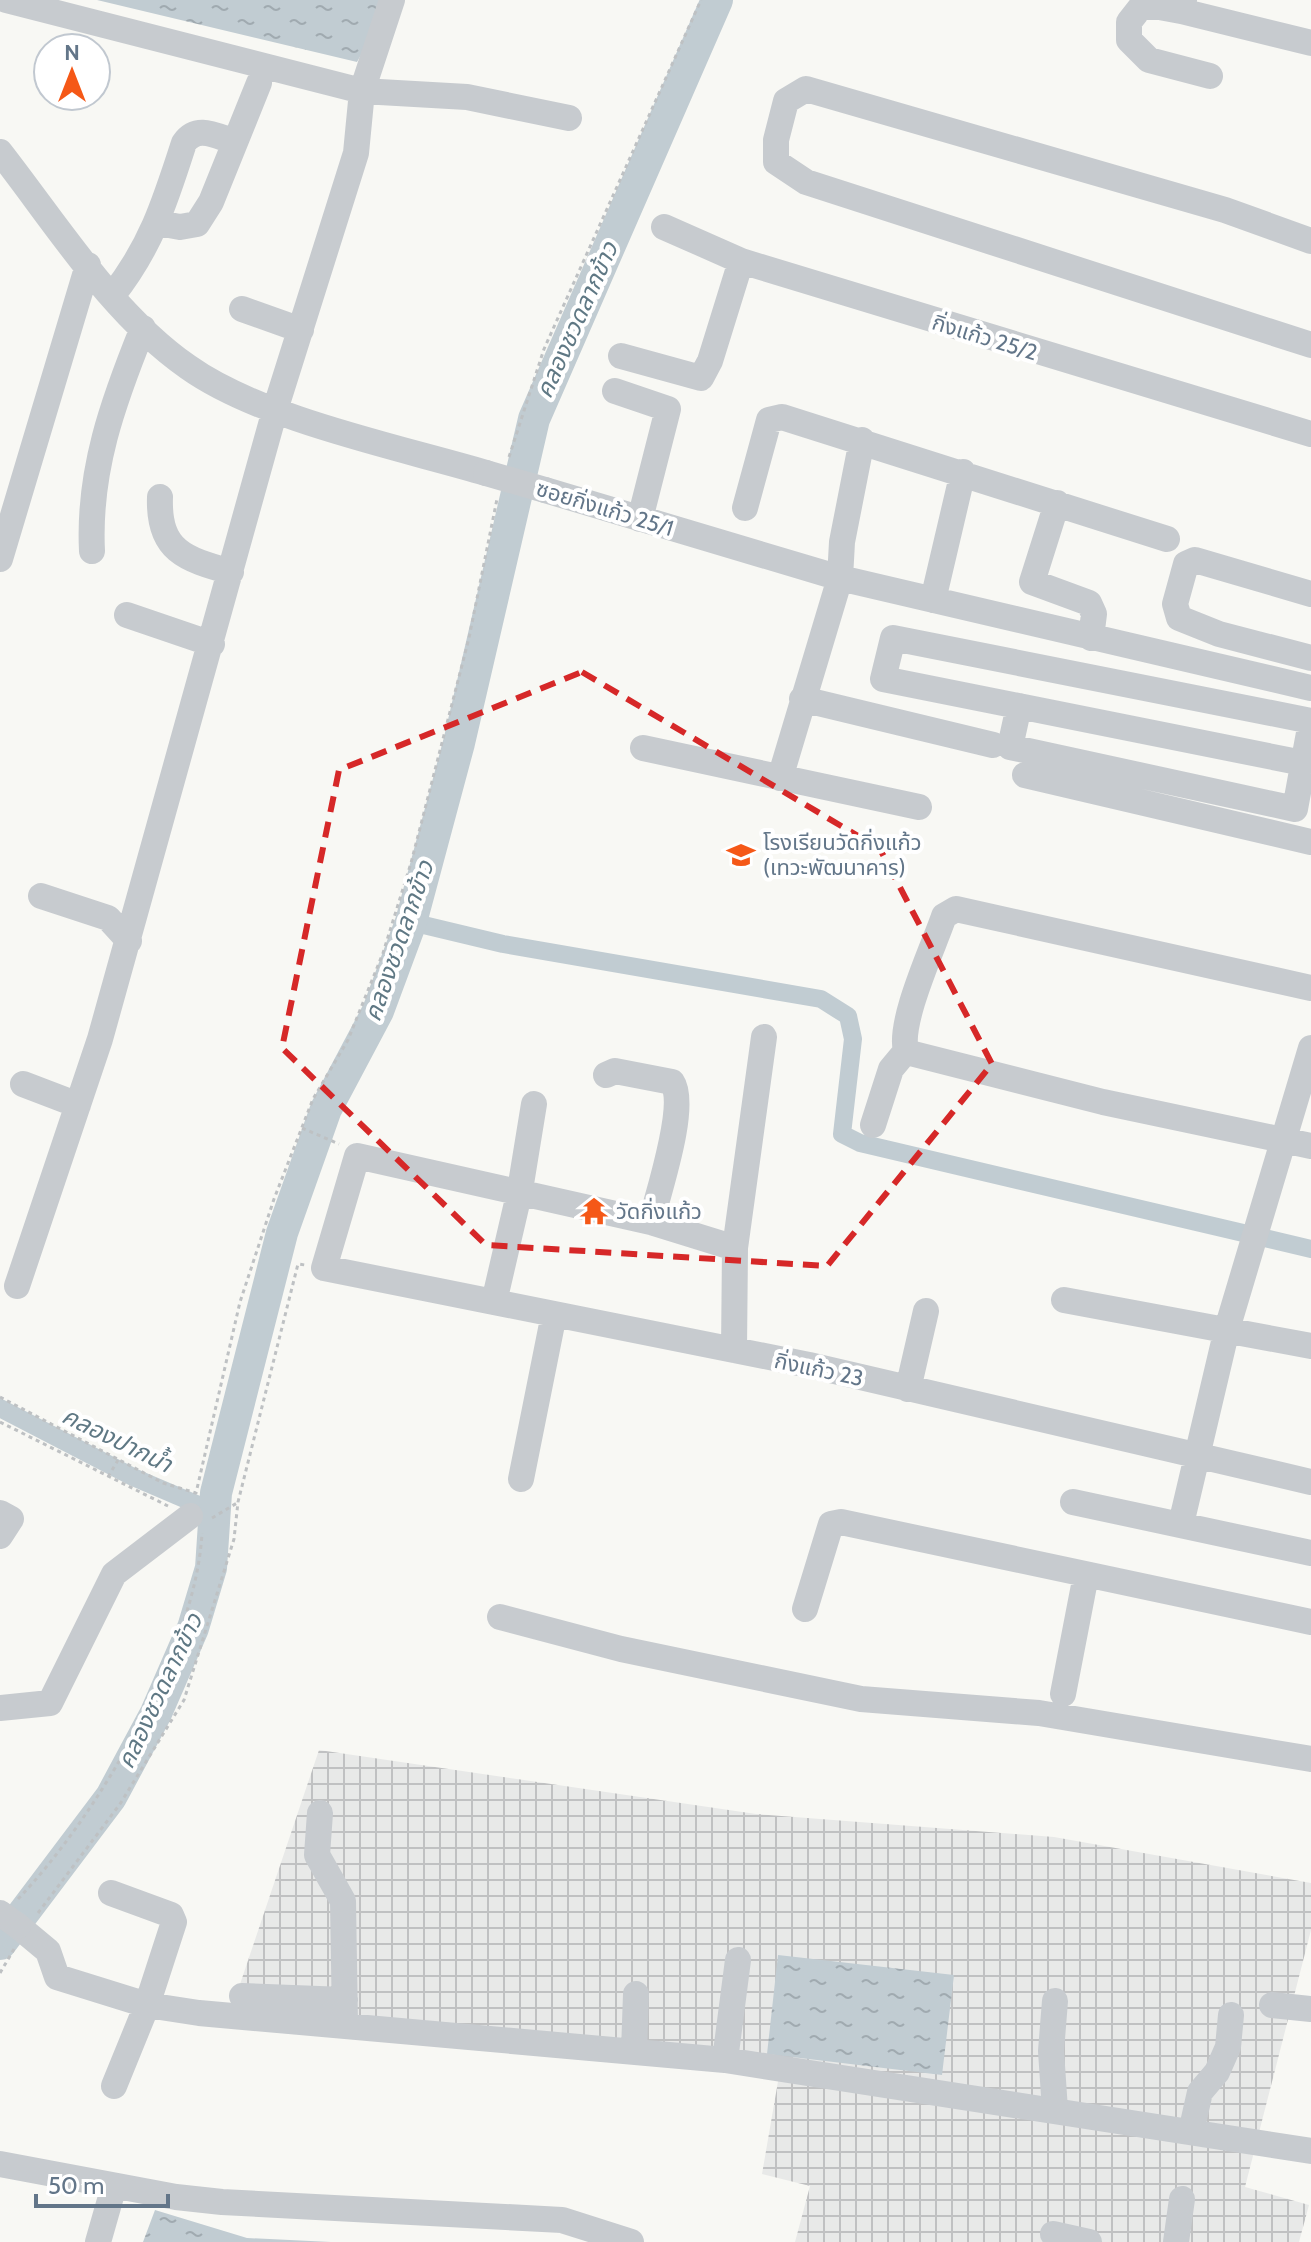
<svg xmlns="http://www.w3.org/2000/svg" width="1311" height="2242" font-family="Cabin,'Noto Sans Thai',sans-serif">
	<defs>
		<pattern id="industrial-grid" width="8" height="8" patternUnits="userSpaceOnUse" patternTransform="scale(2)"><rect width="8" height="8" fill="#e8e9e8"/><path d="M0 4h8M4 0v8" fill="none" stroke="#c0c1c2"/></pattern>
		<pattern id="water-ripples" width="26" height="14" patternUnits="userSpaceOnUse" patternTransform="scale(2)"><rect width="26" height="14" fill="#c1ccd2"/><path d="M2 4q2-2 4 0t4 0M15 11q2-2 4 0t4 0" fill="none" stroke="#a0aab0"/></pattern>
	</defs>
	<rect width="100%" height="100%" fill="#f8f8f4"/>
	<!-- industrial -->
	<path fill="url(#industrial-grid)" d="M319,1750l437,64 298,23 257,46v47l-66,257 64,18 -10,37h-504l15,-56 -48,-12 19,-110 -549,-56z"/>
	<!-- water -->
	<path fill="url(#water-ripples)" d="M97,0h287l-4,21 -23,41z
		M778,1955l176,20 -12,100 -175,-21z
		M155,2210l92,28 84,4h-188z"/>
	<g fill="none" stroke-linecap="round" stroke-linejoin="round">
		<!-- canal -->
		<path stroke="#c1ccd2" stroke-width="18" d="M411,922l92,22 318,55 27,17 5,23 -11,95 18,9 451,106
			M0,1408l133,69 82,35"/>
		<!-- river -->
		<path stroke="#c1ccd2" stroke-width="32" d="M0,1944l111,-147 45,-84 37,-85 18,-60 5,-75 66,-260 44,-124 52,-98 33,-89 48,-179 75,-324 183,-419"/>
		<!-- path -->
		<path stroke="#bec1c3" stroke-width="3" stroke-dasharray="4 4" stroke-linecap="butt" d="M509,457l35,-108 157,-349
			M302,1128l37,16
			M0,1397l163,86 33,10 44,-191 34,-103 39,-100 35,-59 35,-87 28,-90 58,-225 28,-139
			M0,1422l168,84
			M108,1477l10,-17
			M212,1518l25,-15
			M18,1899c79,-82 178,-251 184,-366
			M38,1913l82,-109 64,-104 50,-161 4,-37 60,-238 7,1
			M0,1973l14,-24"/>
		<!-- minor -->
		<path stroke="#c7cbcf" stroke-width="26" d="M6,0l356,91 105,6 102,21
			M1184,0l-3,11 130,32
			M1181,11l-27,-5 -14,2 -11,14v18l20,20 61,16
			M0,152c57,73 111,161 188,215 73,52 210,80 298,106
			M158,223l22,4 17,-3 14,-22 48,-119
			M664,227l77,34 570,173
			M1311,241l-86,-31 -419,-121 -20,12 -10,39v22l30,20 505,163
			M112,296c39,-49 53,-94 72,-153 13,-19 32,-7 51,-1
			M242,309l59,21
			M621,356l80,22 9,-17 31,-100
			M615,391l53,18 -28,110
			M545,490l295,88 471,110
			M160,497c-2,54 25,62 71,75
			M1057,503l-25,79 57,21 5,11 -3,24
			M745,508l24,-88 13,-3 385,122
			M92,551c-4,-80 21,-149 51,-223
			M0,559l88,-294
			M1311,594l-116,-34 -9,4 -11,40 4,14 40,16 92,24
			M933,600l30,-128
			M127,615l85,29
			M802,699l191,46
			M1019,706l-9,41 285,62 16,-87
			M643,748l276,59
			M1303,763l-420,-84 10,-41 418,83
			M1025,775l286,67
			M780,778l60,-200 2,-36 20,-102
			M41,896l67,22 21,23
			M1311,988l-355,-79 -12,7c-10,30 -46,106 -38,135l8,3 189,48 208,44
			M606,1075l9,-4 57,11c16,23 -14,111 -21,140
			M23,1084l55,21
			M873,1125l18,-56 15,-18
			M735,1248l-84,-26 -294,-66 -33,112 485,97 502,117
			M17,1286l83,-247 175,-629 81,-257 6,-62 30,-91
			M1064,1300l247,46
			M494,1302l26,-112 14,-86
			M734,1350l1,-102 29,-211
			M908,1389l18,-78
			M521,1479l33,-165
			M1073,1502l238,51
			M0,1513l11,6 -11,17
			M1181,1524l46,-195 84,-281
			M805,1609l26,-85 10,-2 470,100
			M500,1617l121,32 240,50 178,14 272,46
			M1063,1694l23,-119
			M0,1708l50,-5 64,-129 76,-58
			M320,1813l-3,42 26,46 2,123
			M111,1893l60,22 3,7 -27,83 -33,81
			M18,1926l30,25 9,26 90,28 52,8 526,47 586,91
			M242,1996l103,4
			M1055,2001l-4,50 4,59
			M1272,2005l39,4
			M634,2052l2,-58
			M725,2060l13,-100
			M1191,2132l9,-40 17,-20 11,-25 3,-32
			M0,2164l176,33 46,5 340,18 69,22
			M1053,2234l36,8
			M98,2242l16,-56
			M1176,2242l6,-43"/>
		<!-- minor-bridge -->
		<path stroke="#c7cbcf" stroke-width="26" d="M486,473l59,17
			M0,1913l18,13"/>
	</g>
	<!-- marked area -->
	<path fill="none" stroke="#d62828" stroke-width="6" stroke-dasharray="16 10" stroke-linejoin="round" d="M582,672l298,177 112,215 -165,202 -341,-21 -204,-197 57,-278z"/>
	<!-- icons -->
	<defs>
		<symbol id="school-bare" viewBox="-9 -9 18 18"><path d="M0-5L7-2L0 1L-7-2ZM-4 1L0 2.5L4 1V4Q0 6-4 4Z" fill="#f55817" stroke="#fff" stroke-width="2.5" paint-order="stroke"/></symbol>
		<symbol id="temple-bare" viewBox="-9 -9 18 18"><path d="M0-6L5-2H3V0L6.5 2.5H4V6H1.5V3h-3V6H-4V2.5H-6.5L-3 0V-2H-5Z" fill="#f55817" stroke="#fff" stroke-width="2.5" paint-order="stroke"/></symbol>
	</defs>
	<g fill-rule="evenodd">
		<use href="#school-bare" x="721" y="835" width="40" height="40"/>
		<use href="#temple-bare" x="574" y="1191" width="40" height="40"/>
	</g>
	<g text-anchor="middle" stroke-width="8" stroke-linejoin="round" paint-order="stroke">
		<!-- street labels -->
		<g font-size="22" fill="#637689" stroke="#fff">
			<text transform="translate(985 337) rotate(17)" y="8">กิ่งแก้ว 25/2</text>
			<text transform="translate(605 508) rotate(17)" y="8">ซอยกิ่งแก้ว 25/1</text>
			<text transform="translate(819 1369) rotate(12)" y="8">กิ่งแก้ว 23</text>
		</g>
		<!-- poi labels -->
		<g font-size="22" fill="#637689" stroke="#fff" text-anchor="start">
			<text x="763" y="850">โรงเรียนวัดกิ่งแก้ว<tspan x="763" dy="25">(เทวะพัฒนาคาร)</tspan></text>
			<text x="616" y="1219">วัดกิ่งแก้ว</text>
		</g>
		<!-- water labels -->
		<g font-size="24" font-style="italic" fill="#5f7884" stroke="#fff">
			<text transform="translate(577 320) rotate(-66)" y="8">คลองชวดลากข้าว</text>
			<text transform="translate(399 941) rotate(-71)" y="8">คลองชวดลากข้าว</text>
			<text transform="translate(117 1440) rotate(26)" y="8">คลองปากน้ำ</text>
			<text transform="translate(160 1691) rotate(-65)" y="8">คลองชวดลากข้าว</text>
		</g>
	</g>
	<!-- north arrow -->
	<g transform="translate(72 72)"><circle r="38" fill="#ffffff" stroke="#c1c8d0" stroke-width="2"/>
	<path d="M0-6L14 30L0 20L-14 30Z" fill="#f55817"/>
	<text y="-12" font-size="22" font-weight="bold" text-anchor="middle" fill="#637689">N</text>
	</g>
	<!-- scale -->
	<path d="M36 2194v12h132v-12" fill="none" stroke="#637689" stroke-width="4"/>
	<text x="48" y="2194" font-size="24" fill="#637689" stroke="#ffffff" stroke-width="6" paint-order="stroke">50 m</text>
</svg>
